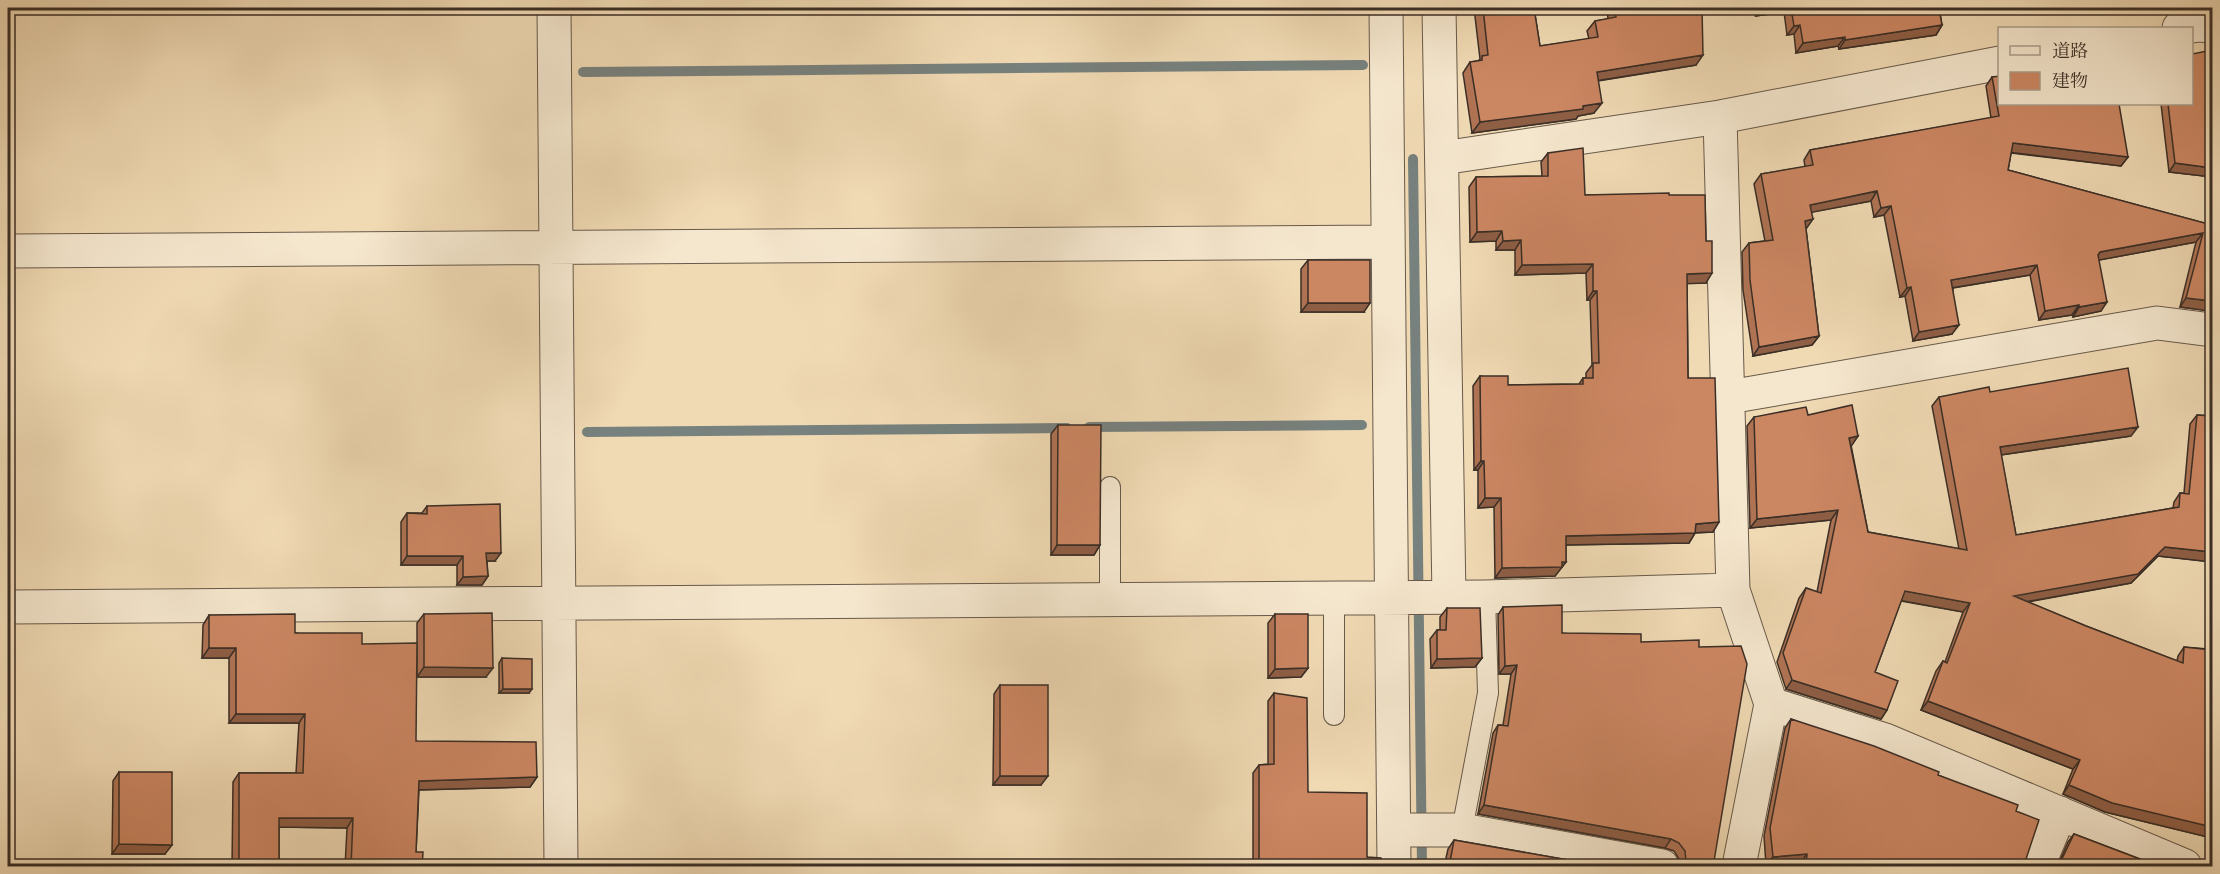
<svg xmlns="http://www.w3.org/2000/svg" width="2220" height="874" font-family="'IM FELL DW Pica','Noto Serif JP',serif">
	<rect width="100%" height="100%" fill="#f0dab4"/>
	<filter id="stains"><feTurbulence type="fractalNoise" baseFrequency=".00333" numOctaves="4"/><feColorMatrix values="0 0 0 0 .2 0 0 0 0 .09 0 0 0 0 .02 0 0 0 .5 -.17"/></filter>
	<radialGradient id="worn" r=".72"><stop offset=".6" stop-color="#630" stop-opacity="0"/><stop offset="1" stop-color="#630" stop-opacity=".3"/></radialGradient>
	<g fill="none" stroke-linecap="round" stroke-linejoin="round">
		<!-- stream -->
		<path stroke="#77817e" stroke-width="10" d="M583,72l780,-7
			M1413,159l9,707
			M1089,427l273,-2
			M587,432l480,-4"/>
		<defs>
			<path id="lane" d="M1110,599v-112
				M1334,715v-117
				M1462,830l26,-137 -3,-96"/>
			<path id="street" d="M554,8l7,858
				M1386,8l8,858
				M1439,8l10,589
				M2179,28l20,-3 13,1
				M1442,158l278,-41 280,-54
				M8,251l1380,-9
				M1729,397l428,-74 55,7
				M1733,590l38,114 -32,162
				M8,607l1477,-10 248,-7 -13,-473
				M1771,704l114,36 300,126
				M1394,830h68l200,36
				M2038,866l22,-53"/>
		</defs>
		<!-- lane casing -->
		<use href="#lane" stroke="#68594a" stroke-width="22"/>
		<!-- street casing -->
		<use href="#street" stroke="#68594a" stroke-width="35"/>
		<!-- lane -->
		<use href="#lane" stroke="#f5e7ce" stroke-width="20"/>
		<!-- street -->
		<use href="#street" stroke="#f5e7ce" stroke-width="33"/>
	</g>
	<!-- wall -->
	<path fill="#af7354" stroke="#3a2e26" stroke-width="1.5" d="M1474,8h60l6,38 49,-7 -2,-8 8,-10 13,-2 -1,-11h95l-6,57 -98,16 -4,32 -16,3 -2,3 -104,14 -9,-60 7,-11 8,-1 2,-2z
		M1755,8h184l3,17 -6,10 -97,14 -1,-3 -42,7 -2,-19 -7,1 -3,-23 -28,4z
		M2212,50v127l-43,-5 -8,-68h31z
		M1992,77l136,80 -7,9 -110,-13 -3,17 204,55 -2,86 -30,-4 16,-65 -97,18 2,51 -28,6 -1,-2 -33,5 -9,-45 -77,13 -1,46 -39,7 -8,-45 -5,1 -16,-82 -10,2 -3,-16 -60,11 -5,17 13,107 -7,9 -59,11 -10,-66 -1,-38 7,-9 16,-2 -11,-57 7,-10 44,-7 -1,-7 6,-10 181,-32 -5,-32z
		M1548,153l37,42h84l37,88h-19l1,95 25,154 -18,1 -6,10 -123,2v17l-11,14 -60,2 -1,-71 -16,1v-38h-4l-1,-84 7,-10 28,9 71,-1 4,-6h3v-5l6,-8 -2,-65h-3l-1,-27 -71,2v-25h-19v-9l-26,1 -1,-55 7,-10 66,-1 -1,-14z
		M1308,260l56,52h-63v-43z
		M1990,392l141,44 -130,19 15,80 157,-27 1,-6 6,-9h4l6,-69 7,-9 15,1v146l-54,-6 -27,27 -103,19 58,24 91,35 1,-5 6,-9 24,2 4,-40v229l-107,-26 -42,-18 10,-25 -152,-59 15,-39 7,-10 2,1 18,-50 -62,-11 -26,71 12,38 -6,9 -95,-30 -9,-27 22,-64 7,-10 11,4 14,-72 -81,8 -3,-102 7,-9 54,-2 50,21 -7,9 17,87 91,17 -27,-143 7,-9z
		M1058,425l42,120 -6,10h-43v-121z
		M427,506l68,55h-8l1,15 -6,9h-25v-20h-56v-43l6,-9h15z
		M1503,607l59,26 79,9 72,225h-33l-1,-8 -5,-8 -9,-3 -187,-34 15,-81 5,-8h5l8,-51h-12l-1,-59z
		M1447,608l35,50 -7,9 -44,1 -1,-29 7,-9h3v-13z
		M424,614l62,63h-69v-54z
		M1275,614l33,54 -7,9 -33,1v-55z
		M209,615l86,18 67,11 54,97 121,36 -7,10 -111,3 -3,62 6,15h-77l2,-39 -68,-1v40h-47l1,-85 6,-9h57l3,-50h-70v-65h-27l1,-33z
		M502,658l27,35h-30v-30z
		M1000,685l41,100h-48l1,-91z
		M1274,693l34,99 59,65 17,10h-131v-94l6,-8 9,-1v-63z
		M1791,719l147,56 78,36 10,48 2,8h-227v-5l-35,3 -2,-29 21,-108z
		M119,772l46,82h-53l1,-73z
		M2074,834l87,33h-104l11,-25z
		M1454,840l154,27h-164l4,-18z"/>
	<!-- shaded-wall -->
	<path fill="#8e5e45" stroke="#3a2e26" stroke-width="1.5" d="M1763,8h24l-3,4 -28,4z
		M2041,8h28l-31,4z
		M1800,25l-6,9 -7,1 7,-9z
		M1942,25l-6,10 -97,14 6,-9z
		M1845,37l-7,9 -42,7 7,-10z
		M1703,55l-7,10 -107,17 8,-10z
		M1602,103l-8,10 -16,3 -2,3 -104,14 8,-11z
		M2013,143l115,14 -7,9 -114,-14z
		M2175,163l37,5v9l-43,-5z
		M1877,191l-6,10 -68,13 7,-9z
		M1891,206l-7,9 -10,2 7,-9z
		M1813,219l-7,10 -8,1 7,-9z
		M1502,231l-6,10 -26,1 7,-10z
		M2203,233l-7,9 -102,19 6,-9z
		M1521,240l-6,10h-19l7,-9z
		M1593,264l-7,9 -71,2 7,-10z
		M2037,265l-7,10 -85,14 6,-9z
		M1712,273l-6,10 -26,1 7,-10z
		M1911,287l-6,9 -5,1 7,-9z
		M1593,291h4l-7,9h-3z
		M2186,298l26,3v6l-2,4 -30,-4z
		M2107,302l-6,9 -28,6 6,-10z
		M1308,303h62l-6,9h-63z
		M2079,305l-7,10 -33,5 6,-9z
		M1959,325l-7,9 -39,7 6,-9z
		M1819,336l-7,9 -59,11 6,-9z
		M2138,427l-7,9 -138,20 7,-9z
		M1858,436l-6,9 -9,2 6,-9z
		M1481,461h3l-6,9h-4z
		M1485,498h16l-7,9 -16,1z
		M1838,510l-7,10 -81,8 7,-9z
		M1719,522l-6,10 -24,1 7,-9z
		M1695,533l-6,10 -130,2 7,-9z
		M1057,545h43l-6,10h-43z
		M2165,547l47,5v10l-54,-6 -27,27 -123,22 6,-9z
		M486,553h15l-6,8h-15z
		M407,556h56l-6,9h-56z
		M1566,562l-11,14 -60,2 7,-10z
		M488,576l-6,9h-25l6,-8z
		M1905,591l65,12 -7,9 -65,-12z
		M209,648h27l-7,10h-27z
		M1482,658l-7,9 -44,1 6,-9z
		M1517,665l-6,9h-12l6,-8z
		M424,667l69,1 -7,9h-69z
		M1308,668l-7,9 -33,1 7,-9z
		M1792,680l95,30 -6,9 -95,-30z
		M503,689h29l-3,4h-30z
		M1928,701l152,59 -7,9 -152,-59z
		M236,714h69l-6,9h-70z
		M1000,776h48l-7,9h-48z
		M537,777l-7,10 -117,3 6,-9z
		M2069,785l143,42v11l-107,-26 -42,-18z
		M1484,805l187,34 -6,9 -187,-34z
		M279,818h74l-6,10 -74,-1z
		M119,844l53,1 -7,9h-53z
		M1807,854l-6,8 -35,3 7,-8z"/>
	<!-- building -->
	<path fill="#cb8662" stroke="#3a2e26" stroke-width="1.5" d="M1483,8h51l6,38 58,-9 -3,-16 21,-4 -1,-9h87l1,47 -106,17 5,31 -19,3v3l-103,13 -10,-60 12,-2v-4l6,-1z
		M1791,8h148l3,17 -97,15v-3l-42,6 -3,-18 -6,1z
		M2212,50v118l-37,-5 -7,-59h24v-50z
		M2000,76v28h119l9,53 -115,-14 -5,27 204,55v76l-26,-3 17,-65 -103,19 -2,3 9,47 -28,5v-2l-34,6 -8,-46 -86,15 8,45 -40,7 -8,-45 -4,1 -16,-82 -10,2 -4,-17 -67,14 3,14 -8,2 14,115 -60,11 -9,-67 -1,-37 24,-3 -12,-66 52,-9 -3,-15 189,-34 -7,-39z
		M1583,148l2,47 84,-2v2h36l1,46h6v32l-25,1 1,104h27l4,144 -23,2 -1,9 -129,3v26h-4v5l-60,1 -1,-70h-16l-1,-37h-3l-1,-85h28v9l75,-1v-6h10v-15h6l-2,-72h-4v-27l-71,1 -1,-25 -18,1 -1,-10 -25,1 -1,-55 72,-1v-23z
		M1308,260h62v43h-62z
		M2128,368l10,59 -138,20 16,88 163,-28 1,-14 9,1 8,-79 15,1v136l-47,-5 -27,27 -124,22 72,30 97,37 1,-16 28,3v177l-100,-24 -43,-18 11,-25 -152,-59 15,-40 4,2 23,-60 -65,-12 -30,81 23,9 -11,29 -95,-30 -9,-27 23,-65 15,5 17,-83 -81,9 -3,-102 52,-10 2,8 44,-10 6,31 -9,2 19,94 99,18 -28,-153 50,-10 1,5z
		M1058,425h43l-1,120h-43z
		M500,504l1,49h-15l2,23 -25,1v-21h-56v-43l20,1v-8z
		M1562,605v28l79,1v8l58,-2v7l42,-1 6,18 -34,203h-29l2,-6 -1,-10 -6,-8 -8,-4 -187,-34 14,-80 10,1 9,-61 -12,1 -2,-59z
		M1447,608h33l2,50 -45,1v-29h9z
		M492,613l1,55 -69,-1v-53z
		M295,614v19h67v11l55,-1 -1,98 120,1 1,35 -118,4 -3,71h7l-1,15h-71l2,-49h-74v49h-40v-94h64l2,-59h-69v-66h-27v-33z
		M1275,614h33v54l-33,1z
		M502,658l30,1v30h-29z
		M1000,685h48v91h-48z
		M1274,693l33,5 1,94 59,1v64l14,1 3,9h-125v-102l15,-1z
		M1791,719l83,27 65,26 -1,3 80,30 -2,6 23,9 -13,39 2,8h-222l1,-13 -34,3 -3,-29z
		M119,772h53v73l-53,-1z
		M2074,834l87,33h-103z
		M1454,840l154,27h-159z"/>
	<!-- margin -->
	<rect width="2220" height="874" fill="none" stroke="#f0dab4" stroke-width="30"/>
	<rect x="9" y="9" width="2202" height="856" fill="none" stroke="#3a2e26" stroke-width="3"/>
	<rect x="15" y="15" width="2190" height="844" fill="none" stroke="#3a2e26" stroke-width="1.5"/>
	<!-- legend -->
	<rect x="1998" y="27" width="195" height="78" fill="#f5e7ce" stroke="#aa9d8b" stroke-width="1.5"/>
	<rect x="2010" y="46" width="30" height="9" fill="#f5e7ce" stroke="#aa9d8b" stroke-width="1.5"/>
	<text x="2052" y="57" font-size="18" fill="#3a2e26">道路</text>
	<rect x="2010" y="72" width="30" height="18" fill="#cb8662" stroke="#aa9d8b" stroke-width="1.5"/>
	<text x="2052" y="87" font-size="18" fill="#3a2e26">建物</text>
	<rect width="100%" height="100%" filter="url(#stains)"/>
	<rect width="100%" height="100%" fill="url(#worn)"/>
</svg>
